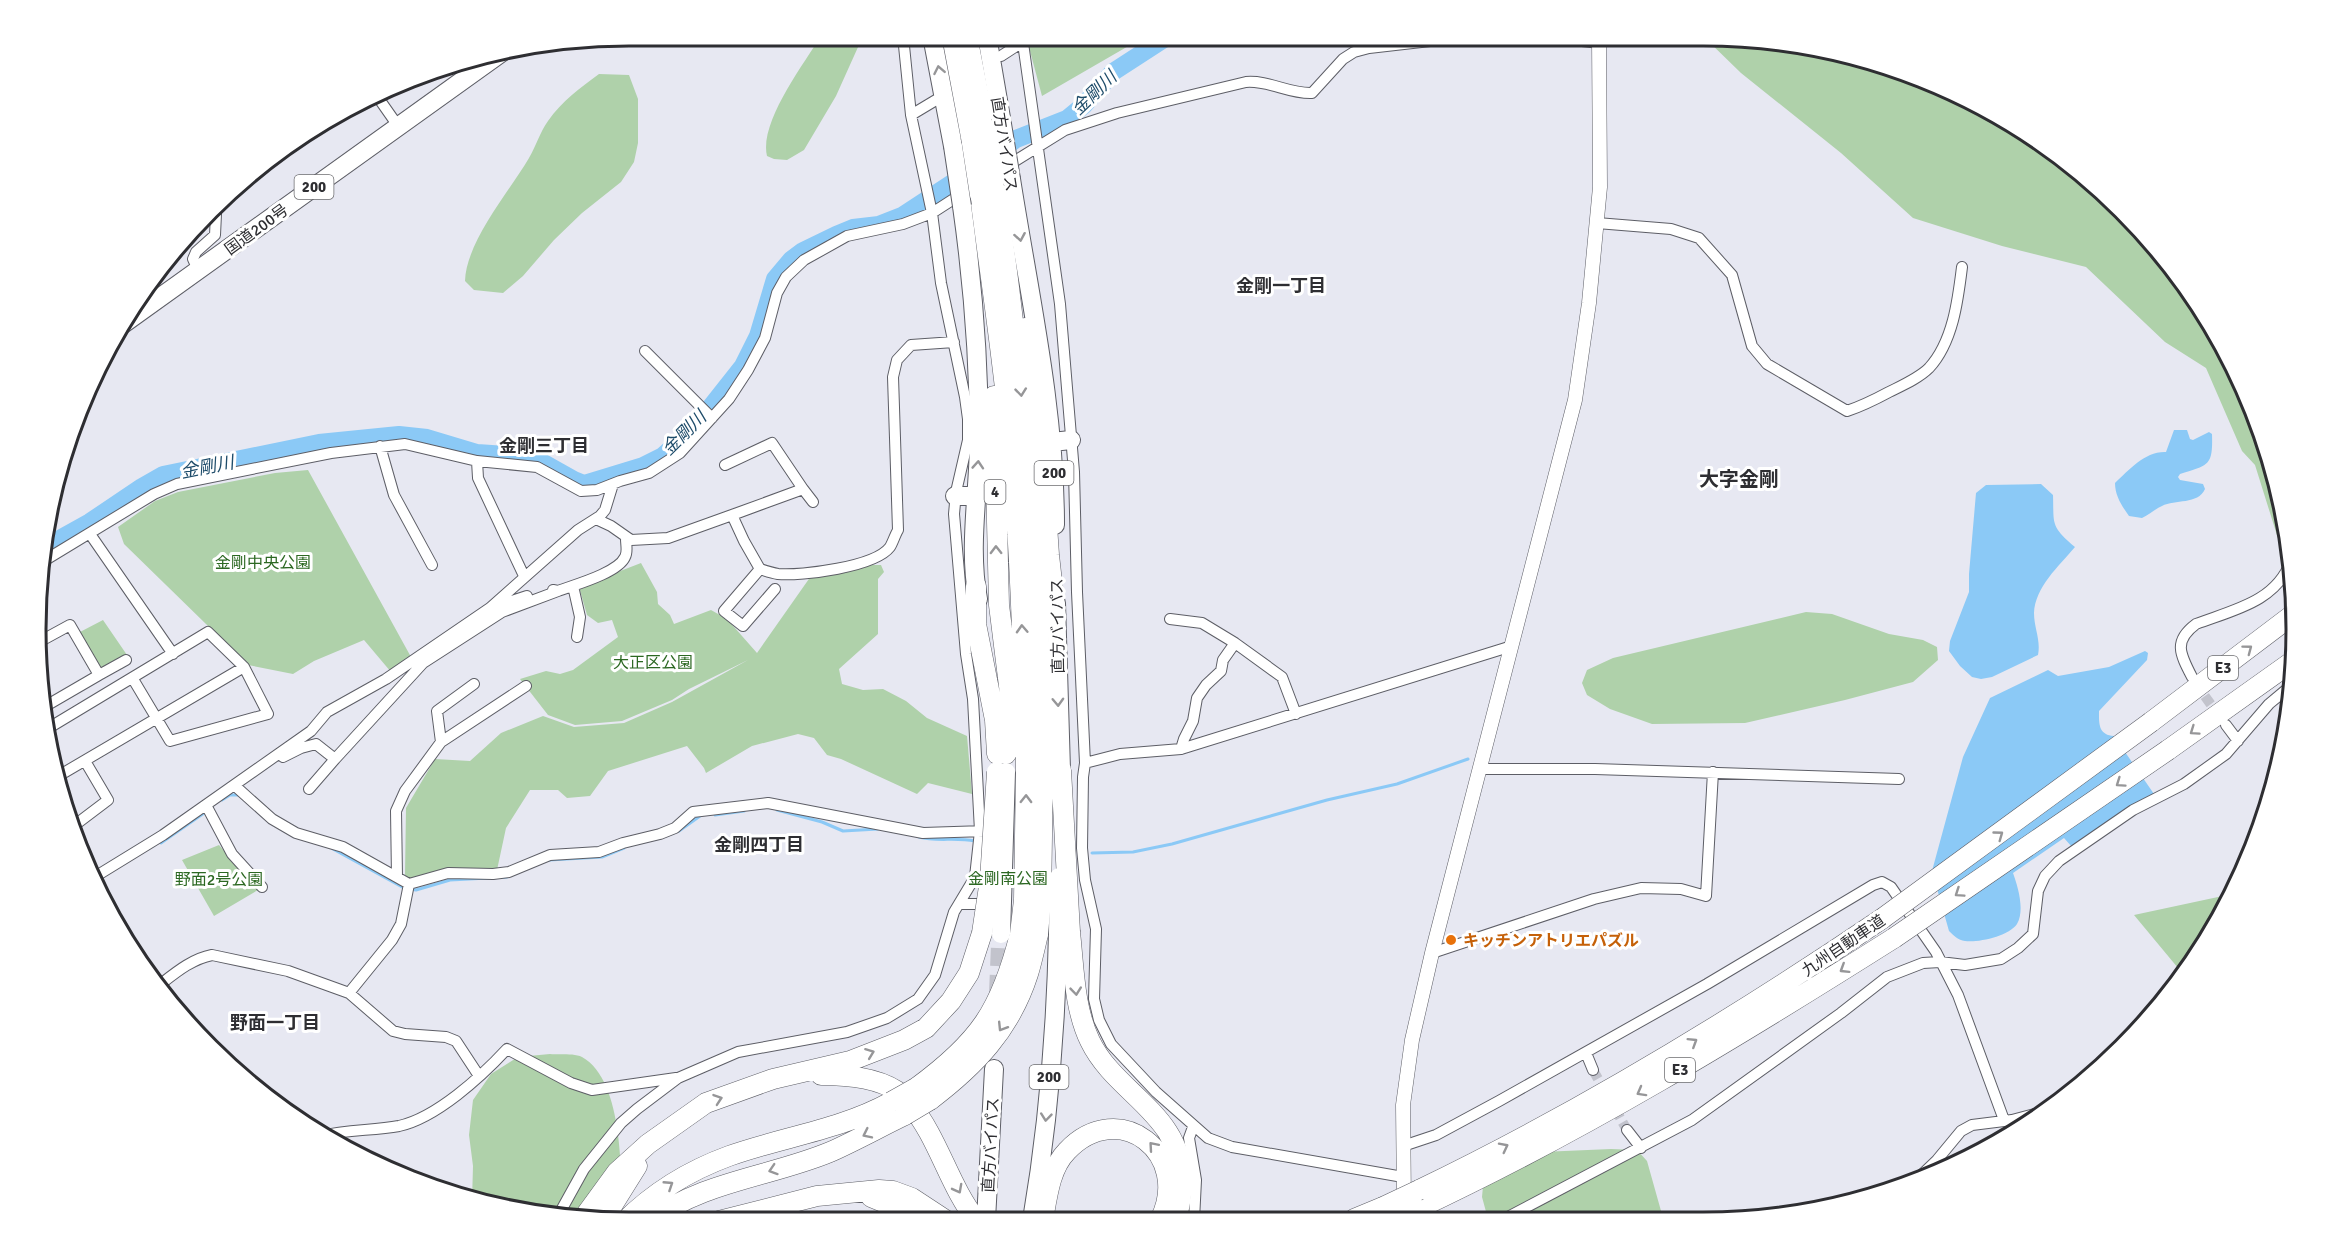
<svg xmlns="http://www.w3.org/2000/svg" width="2333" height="1259" font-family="Signika,'Noto Sans JP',sans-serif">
  <rect width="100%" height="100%" fill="#e7e8f2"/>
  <path fill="#afd1aa" d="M821 36H863L836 96 804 150 787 160 774 159 767 156C759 123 803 65 821 36Z
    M1026 36 1144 37 1042 96Z
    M1704 37H1742L1857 56 2000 115 2095 183 2174 268 2236 367 2277 476 2287 540 2281 548 2255 465 2242 451 2206 368 2165 342 2086 267 2002 246 1913 218 1841 153 1741 73Z
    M599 74 629 75 638 99V143L634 162 621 182 582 213 554 240 523 276 503 293 474 290 465 281C466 242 509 192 529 158 536 146 540 132 548 121 562 101 580 88 599 74Z
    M308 470 411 657 391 672 364 640 314 661 293 674 248 665 124 544 118 527 155 501 178 492 275 473Z
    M641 563 657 592 658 604 670 615 674 624 711 610 727 619 757 653 811 576 837 574 872 565H881L884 572 878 579V634L839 669 842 684 863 690 883 689 906 701 927 718 967 736 972 794 928 783 917 794 841 759 827 755 814 738 798 734 752 746 706 773 704 768 687 746 608 771 590 796 567 798 558 790H530L506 828 497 870 411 880 405 875 406 808 435 759 470 761 501 733 543 716 574 727 624 723 672 702 748 660 689 689 672 700 622 721 575 725 548 715 520 679 546 671 560 674 573 670 618 637 612 620 598 623 587 615 579 587Z
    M1806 612 1832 614 1889 634 1923 640 1937 647 1938 660 1913 682 1845 700 1745 723 1652 724 1610 709 1587 695 1582 683 1587 670 1613 658Z
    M103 620 127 655 101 669 80 632Z
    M219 845 258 890 214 916 182 860Z
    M2232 894 2218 926 2183 974 2134 915Z
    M550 1054C559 1055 574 1053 582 1057 625 1081 621 1179 622 1222H591L472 1201 473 1166 469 1135 473 1100 491 1074 518 1057Z
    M1611 1149 1637 1150 1647 1161 1663 1218 1488 1219 1482 1197 1485 1165 1518 1153Z"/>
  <path fill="#8bc9f6" d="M2174 430H2187L2190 439 2193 440 2209 432 2212 434C2213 466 2209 465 2180 474L2178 477 2180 480 2203 484 2205 489C2198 505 2175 499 2162 506 2155 509 2149 515 2142 518L2129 516C2122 506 2115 496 2115 483 2129 470 2145 451 2166 452Z
    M2041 484 2053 495C2054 524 2050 526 2075 547 2059 566 2035 587 2034 613 2034 628 2041 640 2038 655L1992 677 1981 679 1972 677 1960 666 1949 651 1950 641 1969 592V574L1976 493 1986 485Z
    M2145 651 2148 653 2147 660 2099 711C2099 723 2098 735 2114 736L2154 794 2072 847 2064 838 2013 873C2018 887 2025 910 2017 924 2009 936 1978 943 1965 941 1958 940 1954 936 1949 931L1932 871 1963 757 1990 698 2048 670 2058 676 2109 667Z"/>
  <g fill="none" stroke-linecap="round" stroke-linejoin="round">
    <path stroke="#8bc9f6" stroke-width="3" d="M222 800 230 795H238
      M777 810 822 822 843 831 878 829
      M715 815 744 811
      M679 831 700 816
      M919 837C936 842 955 837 975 841
      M161 843 207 811
      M333 849 404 888 416 890 450 880 507 877
      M1092 853 1133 852 1172 844 1327 800 1397 784 1468 759
      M549 860 602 857 624 848"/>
    <path stroke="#8bc9f6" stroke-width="18" d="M994 155 1016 139 1067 119 1084 105 1113 72 1167 37
      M45 547 90 522 142 487 163 475 319 443 399 435 427 438 477 453 533 457 574 480 584 484 643 466 663 456 694 428 743 366 758 336 775 279 791 260 803 251 836 235 853 228 879 225 902 216 969 172"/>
    <path stroke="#c2c3cc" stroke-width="10" stroke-dasharray="10 5" stroke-linecap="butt" d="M2196 684 2220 717
      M1593 1070 1627 1130"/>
    <path stroke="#c2c3cc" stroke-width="18" stroke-dasharray="18 9" stroke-linecap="butt" d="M998 993 1000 945"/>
    <g stroke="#5d5e66" stroke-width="12">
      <path id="minor" d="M1022 36 1060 304 1074 472 1077 592 1085 763 1083 777 1082 848 1085 880 1096 929 1094 999 1099 1020 1111 1044 1156 1092 1208 1138 1232 1147 1403 1177
        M1546 37 1600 43
        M1001 56 1024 41
        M377 96 398 126
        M911 115 936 100
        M1007 166 1065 130 1117 113 1246 82C1269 80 1289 94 1312 93L1343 59 1354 52 1369 48 1465 37
        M1597 223 1671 229 1699 238 1732 275 1752 346 1767 364 1847 411C1862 406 1876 399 1889 392 1903 385 1919 378 1929 368 1953 342 1958 300 1962 267
        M198 270 193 259 196 252 215 235 216 214 214 210
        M645 351 712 418
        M380 446 394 495 432 565
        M477 461 478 478 524 576
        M725 465 772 443 803 489 732 515
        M803 489 813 502
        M596 519 611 526 631 540 668 538 732 515 744 541 760 569C766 571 772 573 778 574 802 576 875 567 890 547 893 542 895 535 898 530L893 377 897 360 911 345 954 342
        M90 534 173 654
        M42 562 154 494 177 484 331 453 405 444 477 461 537 467 581 491 597 490 620 481 649 473 680 453 729 399 748 370 765 338 777 293 786 277 804 260 847 236 903 224 932 213 963 193
        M760 569 724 611 743 626 775 589
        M573 586 580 617 577 637
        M553 590 558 591C574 585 618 573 625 557 628 552 626 545 626 539
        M493 607 527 596
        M1170 619 1202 623 1235 643
        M37 643 70 625 99 675 44 707
        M99 675 126 660
        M2192 677C2180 654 2173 641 2196 624 2233 610 2276 602 2291 561
        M2226 725 2238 741
        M47 729 208 632 244 667 268 714 170 741 133 679
        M441 742 437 711 474 684
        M1181 749 1184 739 1193 721 1197 698 1206 685 1221 671 1223 660 1235 643 1282 677 1296 714
        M283 757 301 748 316 744 335 759 309 789
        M335 759 423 663 502 612 558 591
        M1085 763 1120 754 1181 749 1512 646
        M1480 769H1595L1899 779
        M55 778 244 667
        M234 785 272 819 296 833 343 847 409 884 448 873 493 874 509 872 550 855 599 852 623 843 660 834 675 828 693 812 768 803 923 833 985 831
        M206 805 232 854 262 887
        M71 828 108 800 85 761
        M397 877 396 811 405 791 441 742 526 686
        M93 878 163 835 311 731 327 712 386 679 490 608 578 530 600 516 605 510 613 484
        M960 904H989
        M1432 953 1594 899 1641 888 1681 889 1706 896 1713 772
        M157 987C174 974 191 959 212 955L288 971 349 993 392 940 401 924 409 884
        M349 993 393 1031 405 1034 446 1037 456 1041 479 1076
        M1586 1053 1593 1070
        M1193 1127 1189 1138 1196 1180 1194 1220
        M1627 1130 1641 1148
        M321 1136C347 1129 373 1131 399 1126 436 1118 481 1077 507 1049L571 1083 592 1090 676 1078
        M1403 1146 1436 1135 1499 1101 1707 984 1873 885 1882 882 1891 887 1936 952 1958 995 2004 1120
        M1915 1181 1937 1160 1961 1131 1972 1125 2012 1120 2046 1111
        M558 1216 584 1169 621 1123 637 1109 678 1078 738 1052 847 1032 887 1018 918 999 935 975 954 912 975 877 980 831 973 699 966 654 954 514 956 492 968 440V419L965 397 941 283 932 213 911 115 903 36
        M1504 1219 1692 1120 1841 1013 1887 977 1923 963 1940 962 1965 965 2001 959 2018 948 2033 934 2038 891 2045 876 2059 861 2133 810 2184 784 2226 754 2269 704 2293 684"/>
    </g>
    <g stroke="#5d5e66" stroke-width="15">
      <path id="tertiary" d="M1404 1203 1403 1105 1412 1040 1432 953 1575 400 1589 303 1600 187 1599 37"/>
    </g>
    <g stroke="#5d5e66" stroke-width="20">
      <path id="trunk" d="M932 36 953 146
        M987 36 1001 118
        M1011 179C1029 294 1055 407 1055 525
        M962 206C973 284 979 360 979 439 979 493 968 546 978 599
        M123 324 505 50
        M1052 442 1071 440
        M955 496H976
        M1056 603 1061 770
        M986 1220 994 1069
        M1032 1220C1048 1126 1056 1029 1058 933"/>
    </g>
    <g stroke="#5d5e66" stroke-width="21">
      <path id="motorway" d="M952 36 971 137
        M967 36 985 128
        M994 187C1006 253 1013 319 1020 386 1033 514 1041 642 1043 771
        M980 195C991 283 1005 370 1012 457 1021 562 1024 667 1026 771
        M1025 328 1038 394 1049 555 1056 618
        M994 396 999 605 1010 694 1011 719 1006 754
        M976 586V624L995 720 997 754
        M2151 722 2295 613
        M2168 750 2293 661
        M1070 932C1074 968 1074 1008 1090 1041 1116 1095 1184 1114 1182 1184 1181 1196 1180 1209 1175 1220
        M821 1075C846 1075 876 1077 897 1091 902 1094 906 1100 910 1104 939 1139 949 1186 977 1221
        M916 1088C979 1042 1001 1010 1020 934
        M930 1100C975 1066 1010 1030 1028 974 1032 961 1035 947 1038 934
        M1419 1190C1581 1112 1734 1019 1883 918
        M871 1197 893 1206 914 1221
        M1417 1209C1583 1131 1739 1036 1894 938
        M1354 1219 1383 1207
        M582 1220 617 1172 648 1144 706 1103 773 1079 850 1061 904 1040 926 1028 951 1001 969 973 982 933
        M1043 1220C1047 1197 1050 1168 1067 1151 1119 1096 1193 1154 1160 1220
        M719 1221 817 1196 879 1190 893 1191 912 1198 947 1221
        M602 1222 637 1166
        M624 1222C654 1192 688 1171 729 1156 782 1137 840 1130 891 1102
        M649 1222C702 1181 770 1177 830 1152 855 1141 880 1127 905 1115"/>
    </g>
    <use href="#minor" stroke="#fff" stroke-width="10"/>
    <use href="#tertiary" stroke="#fff" stroke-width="14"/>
    <use href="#trunk" stroke="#fff" stroke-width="18"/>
    <use href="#motorway" stroke="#fff" stroke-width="20"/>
    <g stroke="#5d5e66" stroke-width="20" stroke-linecap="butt">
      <path id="trunk-bridge" d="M1001 118 1011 179
        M953 146 962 206
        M1058 933 1059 877
        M1001 934 1006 772"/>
    </g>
    <g stroke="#5d5e66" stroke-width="21" stroke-linecap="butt">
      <path id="motorway-bridge" d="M985 128 994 187
        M971 137 980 195
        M1061 770 1070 932
        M1883 918 2151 722
        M982 933 990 880 997 772
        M1020 934 1024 900 1026 771
        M1038 934 1041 900 1043 771
        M1894 938 2168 750
        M891 1102 916 1088
        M905 1115 930 1100
        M1383 1207 1419 1190
        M1396 1219 1417 1209"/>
    </g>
    <use href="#trunk-bridge" stroke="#fff" stroke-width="18"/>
    <use href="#motorway-bridge" stroke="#fff" stroke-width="20"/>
  </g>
  <defs><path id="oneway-chevron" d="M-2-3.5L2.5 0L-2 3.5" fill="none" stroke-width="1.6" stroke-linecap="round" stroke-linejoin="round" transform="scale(1.5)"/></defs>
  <g stroke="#969698">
    <use href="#oneway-chevron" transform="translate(939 70) rotate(-101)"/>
    <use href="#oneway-chevron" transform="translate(1020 237) rotate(80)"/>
    <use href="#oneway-chevron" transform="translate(1021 392) rotate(84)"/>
    <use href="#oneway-chevron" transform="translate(978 465) rotate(-86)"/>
    <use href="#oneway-chevron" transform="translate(996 550) rotate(-91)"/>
    <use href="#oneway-chevron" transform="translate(1022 629) rotate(-93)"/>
    <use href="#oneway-chevron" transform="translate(2248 649) rotate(-37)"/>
    <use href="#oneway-chevron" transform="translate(1058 702) rotate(88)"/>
    <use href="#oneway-chevron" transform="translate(2194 731) rotate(145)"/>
    <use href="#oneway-chevron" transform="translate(2120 783) rotate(145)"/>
    <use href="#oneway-chevron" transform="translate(1026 799) rotate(-89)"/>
    <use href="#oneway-chevron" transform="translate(1999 835) rotate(-36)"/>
    <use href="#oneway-chevron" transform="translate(1959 893) rotate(146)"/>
    <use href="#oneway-chevron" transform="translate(1844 969) rotate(148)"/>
    <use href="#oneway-chevron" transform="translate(1076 991) rotate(84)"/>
    <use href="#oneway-chevron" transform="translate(1002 1027) rotate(122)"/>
    <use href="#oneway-chevron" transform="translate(1693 1042) rotate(-32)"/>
    <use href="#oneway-chevron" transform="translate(870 1053) rotate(-21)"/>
    <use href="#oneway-chevron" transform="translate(1641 1092) rotate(151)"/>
    <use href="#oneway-chevron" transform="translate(718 1099) rotate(-19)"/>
    <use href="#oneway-chevron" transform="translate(1046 1117) rotate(96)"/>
    <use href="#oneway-chevron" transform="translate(867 1134) rotate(154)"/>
    <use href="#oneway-chevron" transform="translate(1153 1146) rotate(-131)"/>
    <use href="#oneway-chevron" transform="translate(1504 1147) rotate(-27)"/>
    <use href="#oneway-chevron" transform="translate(773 1170) rotate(162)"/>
    <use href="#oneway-chevron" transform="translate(669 1185) rotate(-33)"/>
    <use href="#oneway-chevron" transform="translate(958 1189) rotate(62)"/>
  </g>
  <circle fill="#e8710a" stroke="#fff" stroke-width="2" cx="1451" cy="940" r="6"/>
  <g text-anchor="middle" stroke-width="6" stroke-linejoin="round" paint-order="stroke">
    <g fill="#fff" stroke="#6d6d70" stroke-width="1.5">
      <rect x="294.5" y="175" width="39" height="24" rx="4.5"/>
      <rect x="1034.5" y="461" width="39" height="24" rx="4.5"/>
      <rect x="984.5" y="480" width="21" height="24" rx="4.5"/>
      <rect x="2208" y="656" width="30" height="24" rx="4.5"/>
      <rect x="1665" y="1058" width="30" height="24" rx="4.5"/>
      <rect x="1029.5" y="1065" width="39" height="24" rx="4.5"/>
    </g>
    <g font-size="15" font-weight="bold" fill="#2e2e32">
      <text x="314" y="192">200</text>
      <text x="1054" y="478">200</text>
      <text x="995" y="497">4</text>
      <text x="2223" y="673">E3</text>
      <text x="1680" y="1075">E3</text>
      <text x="1049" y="1082">200</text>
    </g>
    <g font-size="16" fill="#2e2e32" stroke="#fff">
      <text transform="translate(1005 144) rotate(81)" y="6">直方バイパス</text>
      <text transform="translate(256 229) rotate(-36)" y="6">国道200号</text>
      <text transform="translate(1057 626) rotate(-91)" y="6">直方バイパス</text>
      <text transform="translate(1843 945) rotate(-34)" y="6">九州自動車道</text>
      <text transform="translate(990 1145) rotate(-87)" y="6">直方バイパス</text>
    </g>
    <g font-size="16" fill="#2c6822" stroke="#fff">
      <text x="263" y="568">金剛中央公園</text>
      <text x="653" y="668">大正区公園</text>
      <text x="1008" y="884">金剛南公園</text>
      <text x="219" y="885">野面2号公園</text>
    </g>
    <g font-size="16" font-weight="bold" fill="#c56008" stroke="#fff" text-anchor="start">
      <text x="1463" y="946">キッチンアトリエパズル</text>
    </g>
    <g font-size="18" font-style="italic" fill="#1e4c6a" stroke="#fff">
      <text transform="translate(1094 93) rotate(-44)" y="6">金剛川</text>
      <text transform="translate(684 433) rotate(-45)" y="6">金剛川</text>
      <text transform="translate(207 467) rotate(-11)" y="6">金剛川</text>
    </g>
    <g font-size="18" font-weight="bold" fill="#2e2e32" stroke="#fff">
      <text x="1281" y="292">金剛一丁目</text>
      <text x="544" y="452">金剛三丁目</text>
      <text x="759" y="851">金剛四丁目</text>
      <text x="275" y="1029">野面一丁目</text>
    </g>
    <g font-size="20" font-weight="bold" fill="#2e2e32" stroke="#fff">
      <text x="1739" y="486">大字金剛</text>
    </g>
  </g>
  <path d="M0 0H2333V1259H0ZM629 46H1703A583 583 0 0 1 2286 629V629A583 583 0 0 1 1703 1212H629A583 583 0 0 1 46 629V629A583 583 0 0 1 629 46Z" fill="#fff" fill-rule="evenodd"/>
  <path fill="none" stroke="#2e2e32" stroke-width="3" d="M629 46H1703A583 583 0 0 1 2286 629V629A583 583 0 0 1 1703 1212H629A583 583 0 0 1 46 629V629A583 583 0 0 1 629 46Z"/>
</svg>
